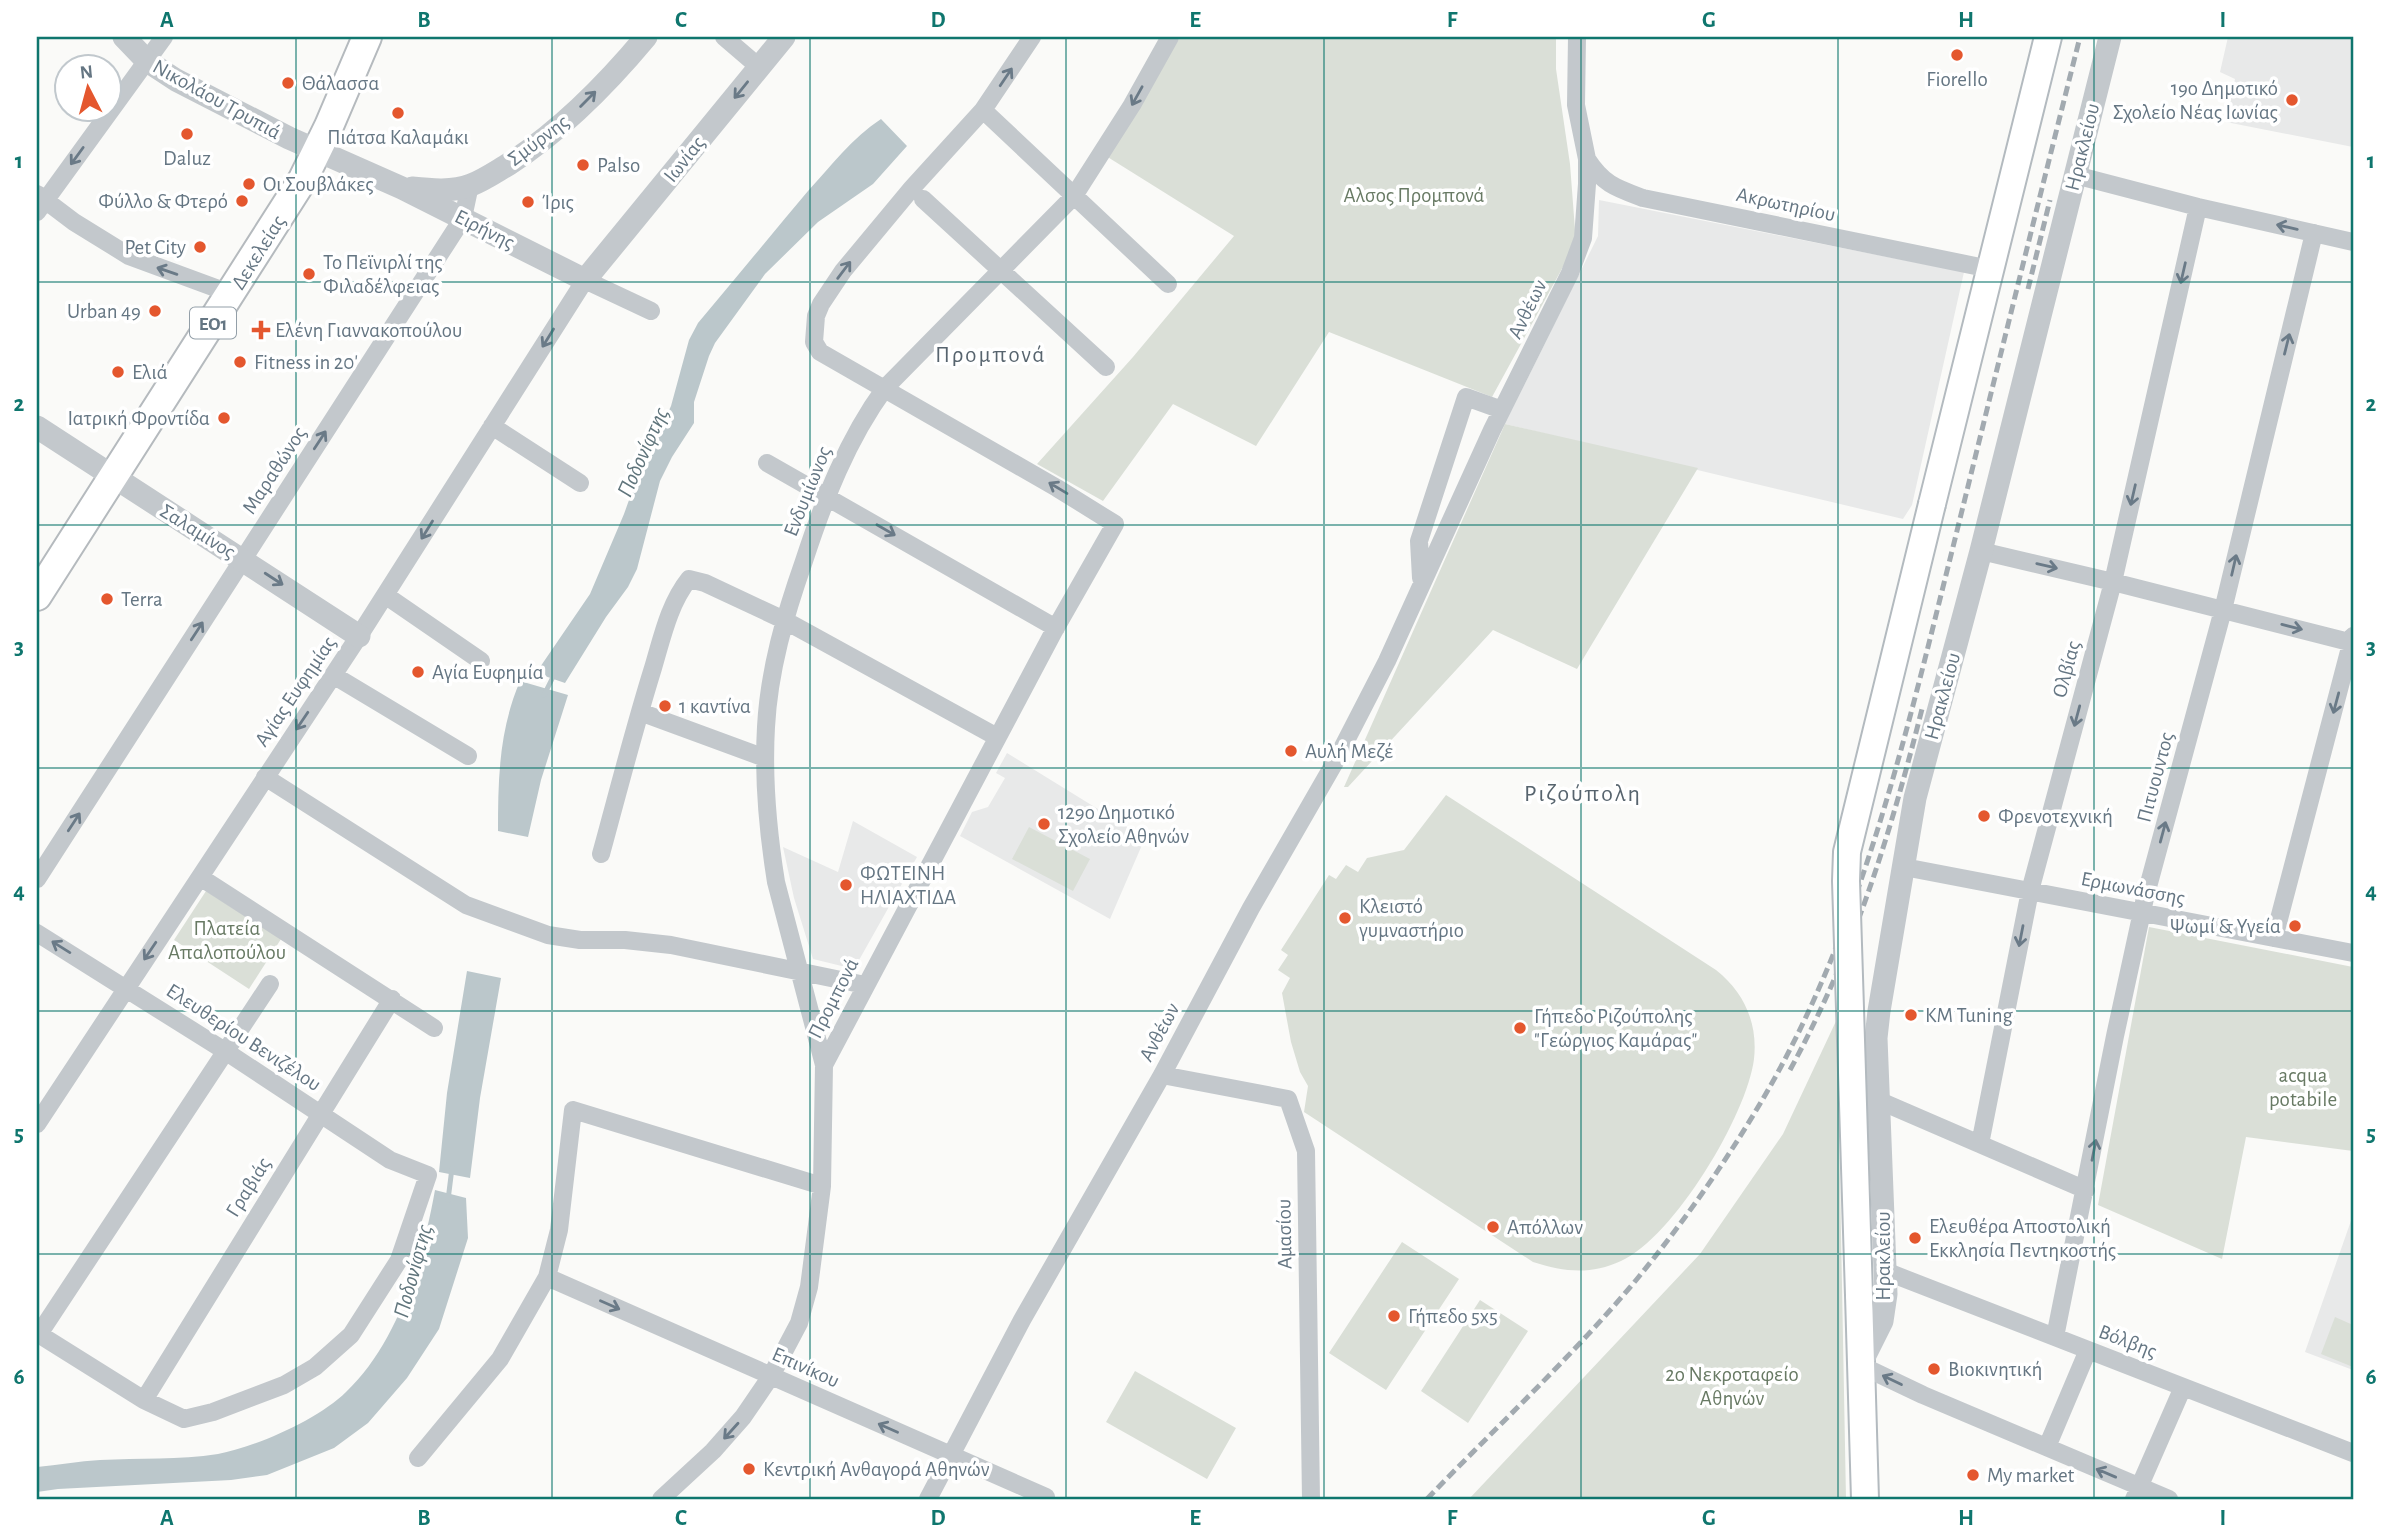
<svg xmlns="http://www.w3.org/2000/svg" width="2390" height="1536" font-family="'Alegreya Sans',sans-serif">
  <rect width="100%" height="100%" fill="#fafaf8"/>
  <path fill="#e8e9e9" d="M2228 37H2353V147L2226 122 2235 79 2220 72Z
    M1599 200 1964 272 1912 505 1903 519 1505 424 1598 236Z
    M1007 753 1145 838 1110 919 960 836 972 812 988 807 1005 778 996 773Z
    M853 821 917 857 854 969 813 959 794 898 783 847 838 872Z
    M2353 1215V1370L2305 1352Z"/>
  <path fill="#dadfd7" d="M1180 37H1556V69L1570 164 1576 243 1492 397 1329 332 1256 446 1173 404 1103 501 1037 464 1133 357 1234 236 1106 156Z
    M1505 424 1698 468 1577 669 1493 630 1348 787H1344Z
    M1446 795 1716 970C1744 992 1758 1023 1754 1059 1747 1115 1674 1237 1621 1261 1591 1275 1564 1272 1533 1262L1304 1112 1308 1086 1300 1072 1291 1042 1282 993 1290 978 1278 970 1288 955 1281 950 1329 875 1336 879 1346 865 1358 872 1367 858 1404 850Z
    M1029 827 1090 859 1073 891 1012 859Z
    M206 891 281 939 249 989 174 940Z
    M2149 927 2353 967V1151L2246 1137 2222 1259 2098 1205Z
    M1837 1019 1846 1499H1469L1700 1254 1783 1134Z
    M1402 1242 1459 1279 1386 1390 1329 1353Z
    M1480 1300 1528 1331 1468 1423 1421 1391Z
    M2335 1317 2353 1325V1367L2321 1354Z
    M1135 1371 1236 1428 1207 1479 1106 1422Z"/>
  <path fill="#bbc7cb" d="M881 119 907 146 873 184 818 222 765 274 715 343 709 356 694 402V423L672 457 660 481 637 569 628 587 606 617 565 683 536 673 590 594 624 514 652 436 663 423 671 406 689 340 698 323C735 279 771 235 808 191 831 166 852 138 881 119Z
    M520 681 568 695 541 780 528 837 498 831C498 779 499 730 520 681Z
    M467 971 501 978 480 1098 470 1178 439 1172 447 1093Z
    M435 1190 466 1198 468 1238 439 1329 407 1378 368 1423 334 1448 267 1475 231 1480 58 1489 37 1492V1467C58 1465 79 1461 100 1460 139 1458 179 1460 218 1454 256 1447 319 1419 346 1392 398 1343 423 1258 435 1190Z"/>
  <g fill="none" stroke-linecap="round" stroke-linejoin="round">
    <path stroke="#bbc7cb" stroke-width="5" d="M544 695 555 673
      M448 1200 452 1168"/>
    <g stroke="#b3babf" stroke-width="30">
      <path id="secondary" d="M1932 504 2048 37
        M1859 1295 1865 1499"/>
    </g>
    <g stroke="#b5babe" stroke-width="32">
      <path id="primary" d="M37 596 303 179 329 126 367 37"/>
    </g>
    <path stroke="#c3c8cc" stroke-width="18" d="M724 37 759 67
      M983 110 1168 284
      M1587 159C1603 184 1616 188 1643 198L1990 269
      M2075 175 2198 207 2353 242
      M37 194 74 222 129 256 232 294
      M923 199 1106 367
      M37 212 164 37
      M492 426 580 483
      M767 463 1056 628
      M1981 551 2113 582 2353 643
      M1421 578 1419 541 1466 397 1502 410
      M385 595 481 661
      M333 675 468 756
      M640 712 765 758
      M265 777 466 905 548 935 580 940H625L671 945 865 985
      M601 854C618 792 634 729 653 668 662 638 669 604 689 579L705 583 784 620 997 737
      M1904 867 2353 953
      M200 877 434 1028
      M37 879 463 218 470 185
      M37 933 225 1051 390 1160 428 1175 399 1260 351 1335 315 1367 284 1385 213 1412 184 1419 144 1400 37 1333
      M2274 938 2353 636
      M824 1065 776 882C768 832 763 778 766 727 769 670 785 615 804 561 824 500 847 440 885 388L1074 196 1132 105 1170 37
      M1162 1075 1288 1099 1306 1151 1311 1499
      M1880 1101 2086 1190
      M37 1124 359 636 585 280 651 311
      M1980 1144 2030 891 2113 582 2198 207
      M1885 1271 2353 1453
      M547 1277 1046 1497
      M39 1334 270 984
      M2055 1337 2115 1036 2145 898 2223 610 2314 233
      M1860 1365 1923 1395 2169 1499
      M144 1400 392 999
      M2047 1447 2088 1350
      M418 1458 500 1359 547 1277 559 1230 573 1110 822 1186
      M661 1499 713 1451 743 1417 771 1376 799 1323 809 1287 822 1186 824 1065 1054 631 1115 524 1057 488 820 352 814 342 816 316 821 304 843 271 912 188 983 110 1032 37
      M928 1499 1022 1320 1162 1075 1251 908 1335 762 1387 661 1492 430 1570 273 1583 238 1587 184V159L1576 105 1577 37
      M2134 1499 2183 1387"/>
    <path stroke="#c3c8cc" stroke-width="23" d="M124 37 147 61 176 80 289 138 402 188 585 280 784 37
      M412 188C431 190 453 192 471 185 484 180 497 171 509 164 562 130 606 85 646 37
      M37 427 359 636
      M1860 1365 1882 1321 1886 1294 1876 1038 1879 1011 1915 798 1981 551 2110 37"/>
    <use href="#secondary" stroke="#fff" stroke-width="26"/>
    <use href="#primary" stroke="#fff" stroke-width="28"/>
    <path stroke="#a2aab0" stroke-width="5" stroke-dasharray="10 5" stroke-linecap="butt" d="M2028 289 2050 200
      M1790 1070C1854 952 1889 839 1922 709
      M1427 1499C1497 1426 1572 1357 1637 1279 1687 1218 1733 1152 1772 1083 1865 917 1907 730 1953 547 1995 377 2037 207 2080 37"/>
    <g stroke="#b3babf" stroke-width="30" stroke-linecap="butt">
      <path id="secondary-bridge" d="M1859 1295 1846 881 1847 852 1932 504"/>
    </g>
    <use href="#secondary-bridge" stroke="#fff" stroke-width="26"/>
  </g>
  <defs><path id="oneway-shaft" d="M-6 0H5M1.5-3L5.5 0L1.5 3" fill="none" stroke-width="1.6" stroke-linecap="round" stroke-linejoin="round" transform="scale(1.75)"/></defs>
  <g stroke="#6a7a87">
    <use href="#oneway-shaft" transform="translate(1006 77) rotate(-56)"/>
    <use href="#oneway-shaft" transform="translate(741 90) rotate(129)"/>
    <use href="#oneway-shaft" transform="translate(1137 96) rotate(119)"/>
    <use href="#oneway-shaft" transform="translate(588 99) rotate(-45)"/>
    <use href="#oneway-shaft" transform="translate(77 156) rotate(126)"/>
    <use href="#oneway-shaft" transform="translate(2287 227) rotate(-167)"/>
    <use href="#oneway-shaft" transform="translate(844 270) rotate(-53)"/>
    <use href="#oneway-shaft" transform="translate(167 271) rotate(-161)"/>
    <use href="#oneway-shaft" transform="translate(2183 273) rotate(103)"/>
    <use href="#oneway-shaft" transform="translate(548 338) rotate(122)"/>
    <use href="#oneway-shaft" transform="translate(2287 344) rotate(-76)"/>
    <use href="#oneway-shaft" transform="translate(320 440) rotate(-57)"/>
    <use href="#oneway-shaft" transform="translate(1058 488) rotate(-149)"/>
    <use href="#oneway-shaft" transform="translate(2133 495) rotate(103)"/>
    <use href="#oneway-shaft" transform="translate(427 530) rotate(122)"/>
    <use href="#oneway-shaft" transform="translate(886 530) rotate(30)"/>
    <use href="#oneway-shaft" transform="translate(2234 565) rotate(-77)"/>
    <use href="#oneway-shaft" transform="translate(2047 566) rotate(13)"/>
    <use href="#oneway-shaft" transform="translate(274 579) rotate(33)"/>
    <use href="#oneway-shaft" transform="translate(2292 627) rotate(14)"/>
    <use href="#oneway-shaft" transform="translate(197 631) rotate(-57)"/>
    <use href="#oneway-shaft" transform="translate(2336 703) rotate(105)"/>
    <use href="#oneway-shaft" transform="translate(2077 716) rotate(105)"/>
    <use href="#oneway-shaft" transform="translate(302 721) rotate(124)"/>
    <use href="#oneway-shaft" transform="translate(74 822) rotate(-57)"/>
    <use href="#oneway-shaft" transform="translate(2163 832) rotate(-75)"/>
    <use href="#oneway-shaft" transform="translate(2021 936) rotate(101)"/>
    <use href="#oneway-shaft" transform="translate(61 947) rotate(-148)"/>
    <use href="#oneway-shaft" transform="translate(150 951) rotate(124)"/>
    <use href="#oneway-shaft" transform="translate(2094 1150) rotate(-79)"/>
    <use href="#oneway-shaft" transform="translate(610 1305) rotate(24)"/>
    <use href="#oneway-shaft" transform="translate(1892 1380) rotate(-154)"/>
    <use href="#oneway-shaft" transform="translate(888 1428) rotate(-156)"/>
    <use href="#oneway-shaft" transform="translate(731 1431) rotate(132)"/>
    <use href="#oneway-shaft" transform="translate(2106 1473) rotate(-157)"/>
  </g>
  <path fill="none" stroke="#0f766e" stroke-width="2" stroke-opacity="0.55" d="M296 37V1499M552 37V1499M810 37V1499M1066 37V1499M1324 37V1499M1581 37V1499M1838 37V1499M2094 37V1499M37 282H2353M37 525H2353M37 768H2353M37 1011H2353M37 1254H2353"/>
  <g fill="#e4572e" stroke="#fff" stroke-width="2.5">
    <circle cx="1957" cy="55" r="7"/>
    <circle cx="288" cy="83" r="7"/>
    <circle cx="2292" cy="100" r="7"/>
    <circle cx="398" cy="113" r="7"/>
    <circle cx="187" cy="134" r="7"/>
    <circle cx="583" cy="165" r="7"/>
    <circle cx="249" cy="184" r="7"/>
    <circle cx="242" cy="201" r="7"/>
    <circle cx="528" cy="202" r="7"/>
    <circle cx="200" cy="247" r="7"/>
    <circle cx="309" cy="274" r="7"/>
    <circle cx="155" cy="311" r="7"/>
    <path d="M257.5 319.5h7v7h7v7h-7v7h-7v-7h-7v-7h7z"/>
    <circle cx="240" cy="362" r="7"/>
    <circle cx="118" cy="372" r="7"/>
    <circle cx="224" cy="418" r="7"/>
    <circle cx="107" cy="599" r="7"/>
    <circle cx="418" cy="672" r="7"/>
    <circle cx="665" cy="706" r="7"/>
    <circle cx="1291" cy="751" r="7"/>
    <circle cx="1984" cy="816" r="7"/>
    <circle cx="1044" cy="824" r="7"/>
    <circle cx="846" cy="885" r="7"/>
    <circle cx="1345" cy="918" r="7"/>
    <circle cx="2295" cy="926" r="7"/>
    <circle cx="1911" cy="1015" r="7"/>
    <circle cx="1520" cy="1028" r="7"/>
    <circle cx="1493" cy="1227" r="7"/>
    <circle cx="1915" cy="1238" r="7"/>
    <circle cx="1394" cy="1316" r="7"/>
    <circle cx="1934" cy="1369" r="7"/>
    <circle cx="749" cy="1469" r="7"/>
    <circle cx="1973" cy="1475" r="7"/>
  </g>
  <g text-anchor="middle" stroke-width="7" stroke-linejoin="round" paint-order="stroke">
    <rect fill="#fff" stroke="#939fa8" stroke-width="2" x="190" y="307.5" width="46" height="31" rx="5"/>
    <g font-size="19" font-weight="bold" fill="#657683">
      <text x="213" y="330">ΕΟ1</text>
    </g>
    <g font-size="21" fill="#657683" stroke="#fff" text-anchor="start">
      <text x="1957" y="86" text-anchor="middle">Fiorello</text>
      <text x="302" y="90">Θάλασσα</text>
      <text x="2278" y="95" text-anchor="end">19ο Δημοτικό<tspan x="2278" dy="24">Σχολείο Νέας Ιωνίας</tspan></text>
      <text x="398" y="144" text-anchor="middle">Πιάτσα Καλαμάκι</text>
      <text x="187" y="165" text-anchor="middle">Daluz</text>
      <text x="597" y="172">Palso</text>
      <text x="263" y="191">Οι Σουβλάκες</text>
      <text x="228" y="208" text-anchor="end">Φύλλο &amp; Φτερό</text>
      <text x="542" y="209">Ίρις</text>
      <text x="186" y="254" text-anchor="end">Pet City</text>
      <text x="323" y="269">Το Πεϊνιρλί της<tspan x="323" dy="24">Φιλαδέλφειας</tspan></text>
      <text x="141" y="318" text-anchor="end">Urban 49</text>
      <text x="275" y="337">Ελένη Γιαννακοπούλου</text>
      <text x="254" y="369">Fitness in 20'</text>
      <text x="132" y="379">Ελιά</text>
      <text x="210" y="425" text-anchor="end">Ιατρική Φροντίδα</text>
      <text x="121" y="606">Terra</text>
      <text x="432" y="679">Αγία Ευφημία</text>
      <text x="679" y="713">1 καντίνα</text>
      <text x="1305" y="758">Αυλή Μεζέ</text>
      <text x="1058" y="819">129ο Δημοτικό<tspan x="1058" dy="24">Σχολείο Αθηνών</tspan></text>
      <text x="1998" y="823">Φρενοτεχνική</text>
      <text x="860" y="880">ΦΩΤΕΙΝΗ<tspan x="860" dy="24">ΗΛΙΑΧΤΙΔΑ</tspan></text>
      <text x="1359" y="913">Κλειστό<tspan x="1359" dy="24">γυμναστήριο</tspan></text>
      <text x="2281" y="933" text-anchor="end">Ψωμί &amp; Υγεία</text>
      <text x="1925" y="1022">KM Tuning</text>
      <text x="1534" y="1023">Γήπεδο Ριζούπολης<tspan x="1534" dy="24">"Γεώργιος Καμάρας"</tspan></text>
      <text x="1929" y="1233">Ελευθέρα Αποστολική<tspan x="1929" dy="24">Εκκλησία Πεντηκοστής</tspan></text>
      <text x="1507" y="1234">Απόλλων</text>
      <text x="1408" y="1323">Γήπεδο 5x5</text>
      <text x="1948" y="1376">Βιοκινητική</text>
      <text x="763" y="1476">Κεντρική Ανθαγορά Αθηνών</text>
      <text x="1987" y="1482">My market</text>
    </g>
    <g font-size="21" fill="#657683" stroke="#fff">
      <text transform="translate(217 99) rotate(29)" y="7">Νικολάου Τρυπιά</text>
      <text transform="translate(538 140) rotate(-37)" y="7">Σμύρνης</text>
      <text transform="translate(2082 147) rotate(-76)" y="7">Ηρακλείου</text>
      <text transform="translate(684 159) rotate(-51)" y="7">Ιωνίας</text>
      <text transform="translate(1786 204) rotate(12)" y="7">Ακρωτηρίου</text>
      <text transform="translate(485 229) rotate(27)" y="7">Ειρήνης</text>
      <text transform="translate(258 252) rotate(-58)" y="7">Δεκελείας</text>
      <text transform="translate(1527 309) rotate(-64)" y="7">Ανθέων</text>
      <text transform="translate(274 470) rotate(-57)" y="7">Μαραθώνος</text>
      <text transform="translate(807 491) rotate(-68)" y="7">Ενδυμίωνος</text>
      <text transform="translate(198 531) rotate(32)" y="7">Σαλαμίνος</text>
      <text transform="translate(2066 669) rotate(-75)" y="7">Ολβίας</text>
      <text transform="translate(295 691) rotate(-56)" y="7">Αγίας Ευφημίας</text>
      <text transform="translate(1942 696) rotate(-75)" y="7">Ηρακλείου</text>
      <text transform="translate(2155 777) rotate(-75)" y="7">Πιτυουντος</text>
      <text transform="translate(2133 888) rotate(11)" y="7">Ερμωνάσσης</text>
      <text transform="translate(833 998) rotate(-63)" y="7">Προμπονά</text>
      <text transform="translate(1159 1032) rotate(-62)" y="7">Ανθέων</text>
      <text transform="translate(244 1037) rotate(33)" y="7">Ελευθερίου Βενιζέλου</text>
      <text transform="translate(248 1187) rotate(-58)" y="7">Γραβιάς</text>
      <text transform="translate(1284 1234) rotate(-91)" y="7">Αμασίου</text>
      <text transform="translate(1883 1256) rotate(-90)" y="7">Ηρακλείου</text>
      <text transform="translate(2128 1341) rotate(21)" y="7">Βόλβης</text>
      <text transform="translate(806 1367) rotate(24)" y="7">Επινίκου</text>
    </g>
    <g font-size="21" fill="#687a64" stroke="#fff">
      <text x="1414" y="202">Αλσος Προμπονά</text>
      <text x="227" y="935">Πλατεία<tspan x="227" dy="24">Απαλοπούλου</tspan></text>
      <text x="2303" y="1082">acqua<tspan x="2303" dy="24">potabile</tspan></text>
      <text x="1732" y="1381">2ο Νεκροταφείο<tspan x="1732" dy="24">Αθηνών</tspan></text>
    </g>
    <g font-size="23" letter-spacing="2" fill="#57646e" stroke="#fff">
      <text x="991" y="362">Προμπονά</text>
    </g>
    <g font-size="23" font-style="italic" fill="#60757c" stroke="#fff">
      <text transform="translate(642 452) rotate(-66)" y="8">Ποδονίφτης</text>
      <text transform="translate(412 1271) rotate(-75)" y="8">Ποδονίφτης</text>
    </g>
    <g font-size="24" letter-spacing="2" fill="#57646e" stroke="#fff">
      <text x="1583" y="801">Ριζούπολη</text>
    </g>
  </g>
  <rect width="2390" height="1536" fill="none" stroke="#ffffff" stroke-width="77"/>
  <g transform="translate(88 88) rotate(354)"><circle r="33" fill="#ffffff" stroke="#c1c8cd" stroke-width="2"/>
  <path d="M0-5L12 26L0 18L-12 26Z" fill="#e4572e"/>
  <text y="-10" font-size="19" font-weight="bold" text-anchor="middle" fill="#657683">N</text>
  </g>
  <rect x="38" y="38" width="2314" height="1460" fill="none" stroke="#0f766e" stroke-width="2.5"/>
  <g font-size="23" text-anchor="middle" font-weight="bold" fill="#0f766e">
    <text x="167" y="27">A</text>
    <text x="424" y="27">B</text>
    <text x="681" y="27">C</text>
    <text x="938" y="27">D</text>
    <text x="1195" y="27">E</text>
    <text x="1452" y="27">F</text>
    <text x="1709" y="27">G</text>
    <text x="1966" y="27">H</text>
    <text x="2223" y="27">I</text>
    <text x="19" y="168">1</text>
    <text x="2371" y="168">1</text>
    <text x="19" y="411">2</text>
    <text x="2371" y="411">2</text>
    <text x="19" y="654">3</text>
    <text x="2371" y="654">3</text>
    <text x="19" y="898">4</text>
    <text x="2371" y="898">4</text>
    <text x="19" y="1141">5</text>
    <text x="2371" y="1141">5</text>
    <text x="19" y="1384">6</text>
    <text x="2371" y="1384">6</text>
    <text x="167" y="1525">A</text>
    <text x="424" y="1525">B</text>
    <text x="681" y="1525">C</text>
    <text x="938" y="1525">D</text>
    <text x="1195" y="1525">E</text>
    <text x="1452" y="1525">F</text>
    <text x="1709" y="1525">G</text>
    <text x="1966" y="1525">H</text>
    <text x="2223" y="1525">I</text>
  </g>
</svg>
